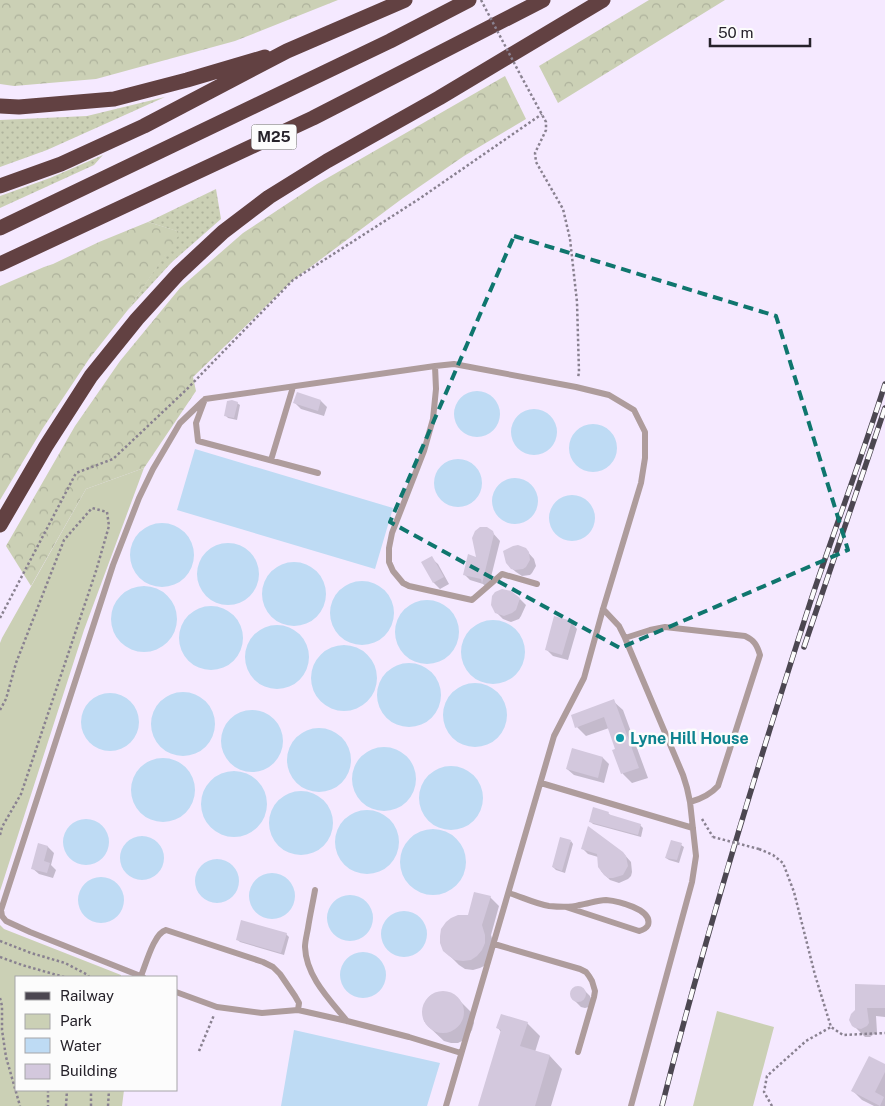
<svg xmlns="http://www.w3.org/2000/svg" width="885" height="1106" font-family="'Public Sans',sans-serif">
  <defs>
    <pattern id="grass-dots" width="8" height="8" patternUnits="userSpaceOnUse" patternTransform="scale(1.25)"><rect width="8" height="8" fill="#cbd0b5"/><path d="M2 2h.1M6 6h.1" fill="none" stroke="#aeb29c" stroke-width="1.8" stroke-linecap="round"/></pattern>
    <pattern id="forest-crowns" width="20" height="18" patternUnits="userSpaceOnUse" patternTransform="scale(1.25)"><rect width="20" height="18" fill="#cbd0b5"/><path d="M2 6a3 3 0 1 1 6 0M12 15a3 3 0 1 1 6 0" fill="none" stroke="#aeb29c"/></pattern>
  </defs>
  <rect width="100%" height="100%" fill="#f5e9ff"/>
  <path fill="url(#grass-dots)" d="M165 97 47 150 0 167V120L87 116Z
    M103 155 94 165 0 208V196L50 178Z
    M216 189 221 219 172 262 127 311 180 232 148 222Z"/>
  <path fill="url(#forest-crowns)" d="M0 0H338L235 41 96 79 14 86 0 84Z
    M649 0H725L558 103 539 66Z
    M505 76 526 119 464 156 403 198 293 280 193 377 196 391 144 468 86 489 31 586 6 546 75 426 120 361 180 288 243 233 317 184Z
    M148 222 181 232 127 311 89 359 43 428 0 500V286L44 267 53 264 99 242Z"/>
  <path fill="#cbd0b5" d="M144 468 84 630 0 891V643L2 638 86 489Z
    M0 925 4 929 121 975V977H16V1090H124L122 1106H0Z
    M717 1011 774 1027 753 1106H693Z"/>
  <path fill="#bedbf4" d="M454 414a23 23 0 1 1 46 0a23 23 0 1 1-46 0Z
    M511 432a23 23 0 1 1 46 0a23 23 0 1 1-46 0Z
    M569 448a24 24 0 1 1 48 0a24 24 0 1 1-48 0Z
    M195 449 393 508 375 569 177 510Z
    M434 483a24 24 0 1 1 48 0a24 24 0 1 1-48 0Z
    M492 501a23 23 0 1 1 46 0a23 23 0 1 1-46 0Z
    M549 518a23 23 0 1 1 46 0a23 23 0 1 1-46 0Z
    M130 555a32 32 0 1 1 64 0a32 32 0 1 1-64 0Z
    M197 574a31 31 0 1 1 62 0a31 31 0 1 1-62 0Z
    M262 594a32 32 0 1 1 64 0a32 32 0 1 1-64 0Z
    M330 613a32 32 0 1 1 64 0a32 32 0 1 1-64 0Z
    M111 619a33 33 0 1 1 66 0a33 33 0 1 1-66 0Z
    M395 632a32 32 0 1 1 64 0a32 32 0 1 1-64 0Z
    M179 638a32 32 0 1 1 64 0a32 32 0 1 1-64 0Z
    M461 652a32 32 0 1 1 64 0a32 32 0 1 1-64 0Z
    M245 657a32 32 0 1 1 64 0a32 32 0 1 1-64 0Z
    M311 678a33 33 0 1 1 66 0a33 33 0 1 1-66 0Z
    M377 695a32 32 0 1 1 64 0a32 32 0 1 1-64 0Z
    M443 715a32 32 0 1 1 64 0a32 32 0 1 1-64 0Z
    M151 724a32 32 0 1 1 64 0a32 32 0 1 1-64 0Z
    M81 722a29 29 0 1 1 58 0a29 29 0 1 1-58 0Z
    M221 741a31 31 0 1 1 62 0a31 31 0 1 1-62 0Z
    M287 760a32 32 0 1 1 64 0a32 32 0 1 1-64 0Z
    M352 779a32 32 0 1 1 64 0a32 32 0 1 1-64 0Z
    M131 790a32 32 0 1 1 64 0a32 32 0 1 1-64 0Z
    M419 798a32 32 0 1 1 64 0a32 32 0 1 1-64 0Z
    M201 804a33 33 0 1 1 66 0a33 33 0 1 1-66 0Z
    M269 823a32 32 0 1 1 64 0a32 32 0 1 1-64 0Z
    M335 842a32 32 0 1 1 64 0a32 32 0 1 1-64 0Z
    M63 842a23 23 0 1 1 46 0a23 23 0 1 1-46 0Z
    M400 862a33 33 0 1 1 66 0a33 33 0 1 1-66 0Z
    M120 858a22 22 0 1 1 44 0a22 22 0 1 1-44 0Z
    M195 881a22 22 0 1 1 44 0a22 22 0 1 1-44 0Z
    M249 896a23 23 0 1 1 46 0a23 23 0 1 1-46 0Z
    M78 900a23 23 0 1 1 46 0a23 23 0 1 1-46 0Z
    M327 918a23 23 0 1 1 46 0a23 23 0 1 1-46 0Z
    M381 934a23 23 0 1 1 46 0a23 23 0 1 1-46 0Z
    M340 975a23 23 0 1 1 46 0a23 23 0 1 1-46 0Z
    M294 1030 440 1063 427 1106H281Z"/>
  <path fill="#0003" d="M321 401 327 407 324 416 301 409 295 403Z
    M237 403 240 405 237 420 228 418 226 416Z
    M492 532 500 541 488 589 483 584 470 580 464 574 478 558Z
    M525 549 534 559 536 566 532 573 530 575 522 576 516 572 509 566Z
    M431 558 438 564 449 584 440 589 434 583 423 563Z
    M520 599 526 605 521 616 519 619 511 622 503 619 496 612Z
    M571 622 577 629 568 660 553 656 547 650Z
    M613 701 623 710 648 778 632 783 623 774 614 750 617 749 609 728 586 736 577 727Z
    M573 749 603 758 609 764 604 783 574 775 567 769Z
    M608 813 611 816 640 825 643 828 641 837 593 824 590 821Z
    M571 841 573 844 565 873 556 870 553 867Z
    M39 844 48 847 54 853 51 865 56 870 53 878 39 874 32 868Z
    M681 845 684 847 679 863 669 860 666 858Z
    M583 849 623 853 631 862 632 872 631 876 628 879 619 883 610 880 601 871 598 857 588 854Z
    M490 897 499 906 491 935 494 945 486 965 480 968 473 970 465 969 459 965 444 950 469 916Z
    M286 934 289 937 284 955 240 942 237 939Z
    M885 986V1017L876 1016 877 1032 870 1037H865L853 1025Z
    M576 987 583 989 590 996 592 1003 589 1007 585 1008 581 1007 574 1000 571 996V992Z
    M443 992 449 993 455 996 470 1011 473 1017 474 1023 472 1030 469 1035 464 1040 458 1043H451L444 1041 429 1027 424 1021 423 1014V1007L426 1001 430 996 436 993Z
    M527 1023 540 1036 535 1052 550 1056 562 1069 551 1106H480L501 1032 498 1028Z
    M885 1065V1106H874L862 1100 853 1091Z"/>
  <path fill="#d3c8dd" d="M297 392 321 400 318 411 293 403Z
    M232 400 238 402 234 418 224 416 227 401Z
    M480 527H487L493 531 494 534 482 584 481 579 463 575 468 554 476 557 472 538 475 531Z
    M518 545 526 548 529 552 530 560 526 567 523 569 515 570 511 569 506 563 503 551 513 546Z
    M432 556 444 577 433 583 421 562Z
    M502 589 511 591 520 598 516 610 512 613 504 616 495 613 491 605 492 596 495 592Z
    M554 616 572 621 562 655 545 650Z
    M614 699 639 768 621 774 612 750 615 749 604 717 575 728 571 715Z
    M572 748 603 757 598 778 566 769Z
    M593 807 609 812 608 814 641 824 638 835 589 822Z
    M588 826 623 852 626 856 628 866 623 875 613 878H608L604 875 598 867 597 854 581 849Z
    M560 837 571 840 562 871 552 867Z
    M671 840 682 843 677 860 665 858Z
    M38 843 48 846 44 861 50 863 47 873 31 869Z
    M474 892 491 896 482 925 485 935V943L482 950 477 956 471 960 463 961 455 960 449 956 443 951 440 943V936L441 929 446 922 451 918 458 915H468Z
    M241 920 287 933 281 953 236 940Z
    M855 984 885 985V1008H867L869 1023 867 1026 861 1029 855 1028 852 1026 849 1020 851 1014 855 1010Z
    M570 994a8 8 0 1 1 16 0a8 8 0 1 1-16 0Z
    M422 1012a21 21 0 1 1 42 0a21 21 0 1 1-42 0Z
    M501 1014 528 1022 520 1046 550 1055 535 1106H478L501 1030 496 1028Z
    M869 1056 885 1064V1072L875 1092 884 1097 880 1106 851 1091Z"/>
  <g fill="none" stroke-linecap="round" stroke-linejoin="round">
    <path stroke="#898190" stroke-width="2.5" stroke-dasharray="2.5 2.5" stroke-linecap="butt" d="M521 76 546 122V130L535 153 536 162 563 209 570 239 577 302 579 372 578 378
      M0 618 76 473 113 459 186 390 293 280 419 199 542 114
      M0 710 6 699 16 663 64 540 92 508 107 512 109 526 96 571 21 794 2 827 0 835
      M702 819 713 837
      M759 849 773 855 783 863 794 892 815 975 831 1027 843 1035 885 1033
      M0 941 31 953 65 963 88 975 89 977
      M0 957 22 965 64 977
      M0 998 2 1006V1030L6 1057 20 1106
      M199 1051 214 1015
      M48 1090V1106
      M66 1106 67 1090
      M91 1106V1090
      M108 1106 109 1090
      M772 1106 764 1092 767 1076 806 1041 831 1027"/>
    <path stroke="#ae9c9c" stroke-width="6" d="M435 366 436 389 433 419 424 451 392 533 389 548V562L393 571 403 583 409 586 472 600 502 574 537 584
      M271 460 293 387
      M318 473 198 441 196 423 205 399 435 366 454 364 576 387 609 395 634 410 645 432V458L641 483 603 609 584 678 554 736 446 1106
      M603 609 619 626 625 638 683 775 687 788 690 802 696 856 692 882 631 1106
      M625 638 650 630 665 627 745 636C754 640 757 645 760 655L718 786C710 795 701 799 690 802
      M541 783 693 828
      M315 890C313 902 310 915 308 928 307 934 305 941 305 947 306 976 329 999 347 1021
      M509 893C522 897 536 904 549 906 559 907 570 908 579 905 588 904 597 900 606 900 617 901 653 909 648 925 646 929 643 930 639 931L566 907
      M494 944 580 969 586 972 589 976 592 981 595 991 594 997 578 1052
      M141 976C146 964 154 933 166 930L263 962 273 967 280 974 295 996 299 1003 298 1010
      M143 977 30 932 6 921 2 916 1 910 113 565 139 498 153 469 180 423 203 401
      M176 992 217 1007 262 1013 298 1010 347 1021 409 1037 461 1053"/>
    <path stroke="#624142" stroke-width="15" d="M0 106 19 107 114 99 187 80 265 57
      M0 186 61 164 144 126 287 51 405 0
      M0 228 390 41 469 0
      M0 264 313 118 543 0
      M0 525 46 446 91 376 137 319 178 274 223 232 269 197 327 161 439 98 603 0"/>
    <g stroke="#4c4751" stroke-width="5.5">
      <path id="rail" d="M804 647 885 408
        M662 1106C705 936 757 767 811 600 835 528 862 457 885 384"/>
    </g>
    <use href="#rail" stroke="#fcfcfc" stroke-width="4" stroke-dasharray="11" stroke-linecap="butt"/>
    <path stroke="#898190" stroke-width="2.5" stroke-dasharray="2.5 2.5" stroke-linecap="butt" d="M481 0 521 76
      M713 837 759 849"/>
  </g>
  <path fill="none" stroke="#0f766e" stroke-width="4" stroke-dasharray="10 6" stroke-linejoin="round" d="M514 236 776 316 848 550 620 648 390 522Z"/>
  <circle fill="#0f9aa8" stroke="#fcfcfc" stroke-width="2" cx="620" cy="738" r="5"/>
  <g text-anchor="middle" stroke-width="5" stroke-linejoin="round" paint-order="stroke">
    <rect fill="#fcfcfc" stroke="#666369" stroke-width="1" x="251.5" y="124.5" width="45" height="25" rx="4"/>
    <g font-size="15" font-weight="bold" fill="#26222a">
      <text x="274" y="142">M25</text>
    </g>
    <g font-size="16" font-weight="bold" fill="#0d838f" stroke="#fcfcfc" text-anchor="start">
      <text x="630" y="744">Lyne Hill House</text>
    </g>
  </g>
  <rect x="15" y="976" width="162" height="115" fill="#fcfcfc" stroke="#a6a5a8"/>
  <rect x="25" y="992" width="25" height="8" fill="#4c4751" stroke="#a6a5a8"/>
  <text x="60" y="1001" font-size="15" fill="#26222a">Railway</text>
  <rect x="25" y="1014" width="25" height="15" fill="#cbd0b5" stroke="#a6a5a8"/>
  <text x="60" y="1026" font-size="15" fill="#26222a">Park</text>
  <rect x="25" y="1038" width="25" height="15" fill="#bedbf4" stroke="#a6a5a8"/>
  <text x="60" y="1051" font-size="15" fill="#26222a">Water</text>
  <rect x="25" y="1064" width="25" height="15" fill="#d3c8dd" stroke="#a6a5a8"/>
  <text x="60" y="1076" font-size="15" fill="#26222a">Building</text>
  <path d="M710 38v8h100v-8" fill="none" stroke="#26222a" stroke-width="2.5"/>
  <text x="718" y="38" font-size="15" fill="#26222a" stroke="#fcfcfc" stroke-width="4" paint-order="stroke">50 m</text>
</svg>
